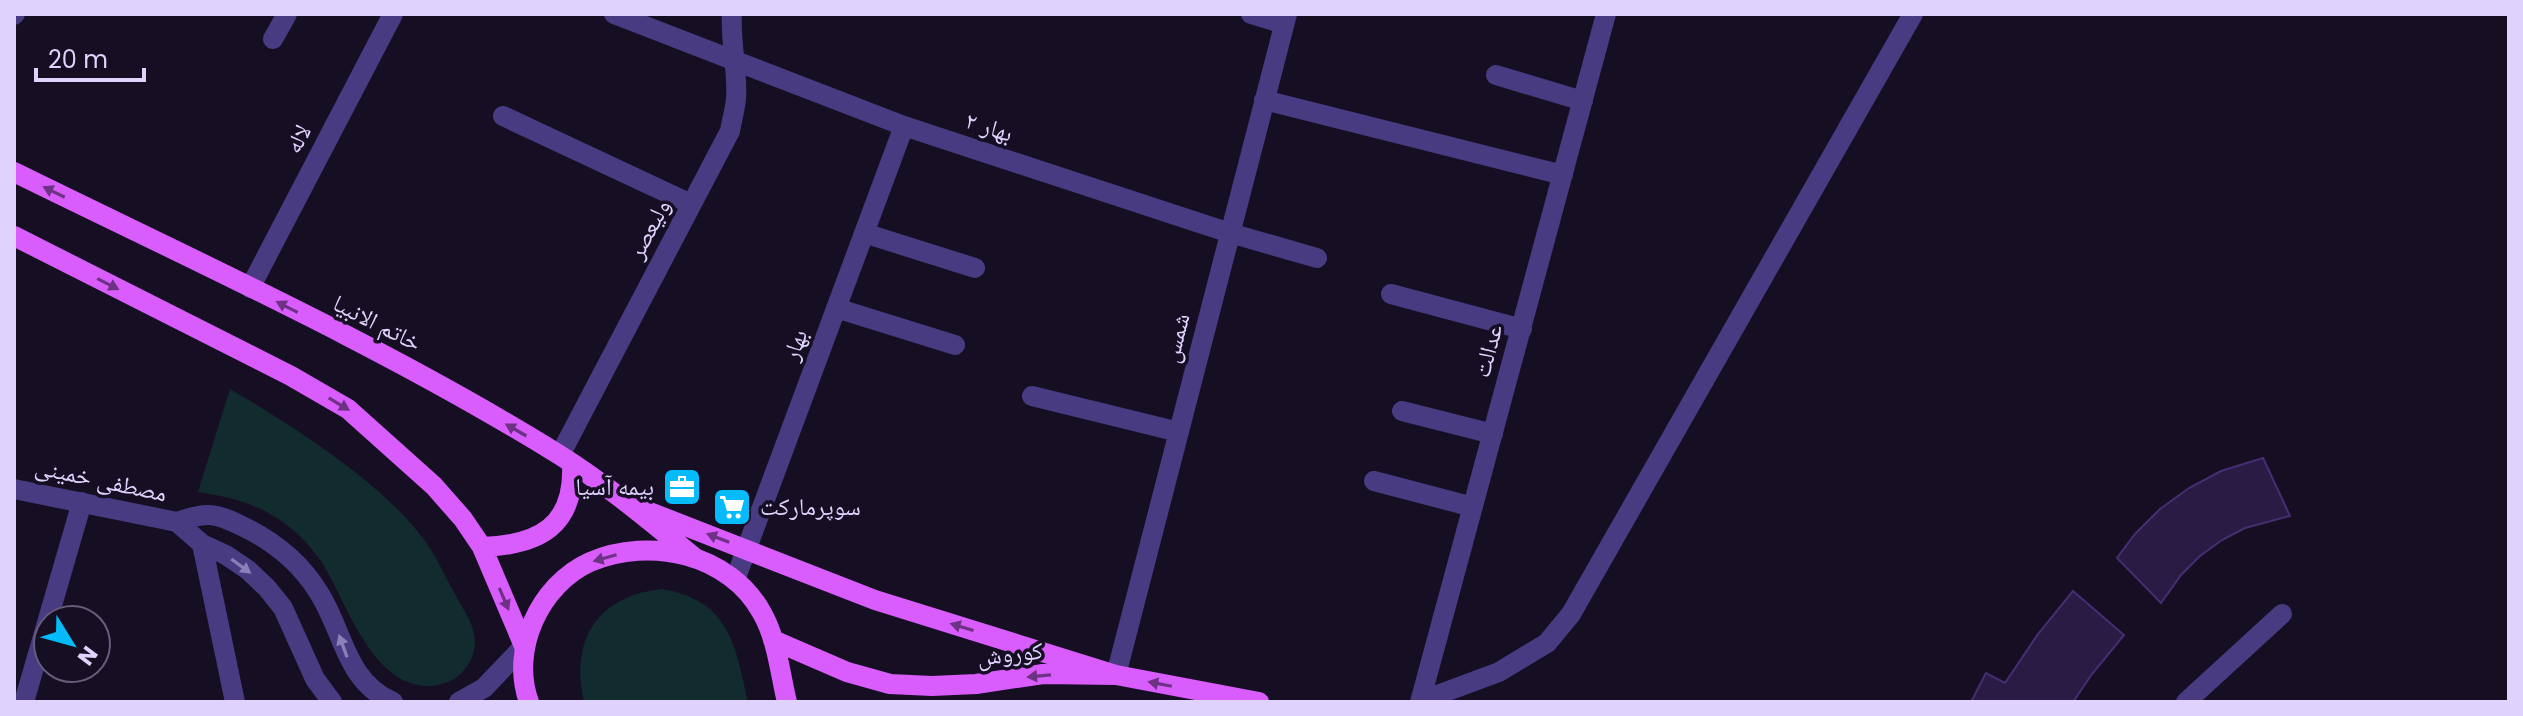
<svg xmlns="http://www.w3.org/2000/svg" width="2523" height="716" font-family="Poppins,'Noto Naskh Arabic',sans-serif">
  <rect width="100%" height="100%" fill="#160f24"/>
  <path fill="#122b2e" d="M230 389C294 427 381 481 425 541 437 557 445 577 455 594 464 612 479 629 474 650 470 668 456 682 438 685 376 696 348 606 324 566 316 553 304 539 292 529 265 506 233 497 198 492Z
    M662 589C730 601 735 644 748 702H584C570 640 597 596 662 589Z"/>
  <path fill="#2a1b45" stroke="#452e71" stroke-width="2" d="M2263 458 2290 516 2245 528 2222 540 2200 556 2181 575 2161 603 2117 558 2135 534 2160 509 2189 488 2221 471Z
    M2073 591 2124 635 2092 674 2073 702H1971L1986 673 2005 683 2038 634Z"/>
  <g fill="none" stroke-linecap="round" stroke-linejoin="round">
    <path stroke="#483b82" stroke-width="20" d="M614 14 904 126 1230 233 1317 258
      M1251 14 1284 24
      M14 15 15 14
      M273 39 287 14
      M1496 75 1583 101
      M1264 100 1563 175
      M503 116 691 204
      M864 233 975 268
      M250 288 393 14
      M1391 294 1522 329
      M836 308 955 345
      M1032 396 1179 432
      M1402 411 1493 434
      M560 455 730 131C732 120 735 109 736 99 738 70 730 42 732 14
      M1374 481 1473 507
      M14 489 177 522 202 544 226 555 248 570 267 588 283 608 315 679 332 702
      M177 522C208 511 216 513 246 528 276 543 302 565 319 593 344 632 345 681 393 702
      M202 544 235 702
      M735 580 904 126
      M1116 675 1287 14
      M1421 701 1499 672 1547 643 1571 614 1913 14
      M24 702 82 502
      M459 702 484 688 524 646
      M1420 702 1606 14
      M2186 702 2282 614"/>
    <path stroke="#d95cfc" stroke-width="20" d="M14 172C197 262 385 347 558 454 606 484 650 521 694 557
      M14 236 291 376 348 409 434 486 463 519 482 547 524 646
      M647 511 875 600 1116 675
      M482 547C539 545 575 526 572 464
      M773 640 847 672 890 684 932 686 976 684 1043 674 1116 675 1259 702
      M529 702C510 651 539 585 590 562 650 536 730 554 762 613 777 639 780 673 787 702"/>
  </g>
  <defs><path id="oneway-solid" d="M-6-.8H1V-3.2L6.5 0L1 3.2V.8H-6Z" transform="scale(2)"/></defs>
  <g fill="#6e3285">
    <use href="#oneway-solid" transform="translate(54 192) rotate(-154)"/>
    <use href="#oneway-solid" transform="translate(108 284) rotate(27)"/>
    <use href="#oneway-solid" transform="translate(287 307) rotate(-153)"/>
    <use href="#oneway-solid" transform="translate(339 404) rotate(31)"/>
    <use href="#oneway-solid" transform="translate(516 430) rotate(-150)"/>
    <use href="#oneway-solid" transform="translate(718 538) rotate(-159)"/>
    <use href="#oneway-solid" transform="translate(605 558) rotate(164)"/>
    <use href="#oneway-solid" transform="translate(504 599) rotate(67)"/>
    <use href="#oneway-solid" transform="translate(962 627) rotate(-163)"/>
    <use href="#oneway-solid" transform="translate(1039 676) rotate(175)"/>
    <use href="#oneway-solid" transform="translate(1160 684) rotate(-169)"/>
  </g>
  <g fill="#8c7fba">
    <use href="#oneway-solid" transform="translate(241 566) rotate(36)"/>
    <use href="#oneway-solid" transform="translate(343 646) rotate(-110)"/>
  </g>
  <defs>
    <g id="office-square" transform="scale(2)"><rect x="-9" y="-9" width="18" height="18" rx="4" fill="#05bbf9" stroke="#160f24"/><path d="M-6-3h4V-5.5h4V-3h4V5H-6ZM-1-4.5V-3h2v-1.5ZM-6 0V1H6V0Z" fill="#fff"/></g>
    <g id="supermarket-square" transform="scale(2)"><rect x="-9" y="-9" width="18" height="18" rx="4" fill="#05bbf9" stroke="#160f24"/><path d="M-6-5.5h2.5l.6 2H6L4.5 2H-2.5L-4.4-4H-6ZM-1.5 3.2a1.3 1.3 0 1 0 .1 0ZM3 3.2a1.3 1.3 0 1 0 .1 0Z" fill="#fff"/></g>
  </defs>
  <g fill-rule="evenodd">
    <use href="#office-square" x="682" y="487"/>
    <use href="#supermarket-square" x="732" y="507"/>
  </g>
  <g text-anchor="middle" stroke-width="7" stroke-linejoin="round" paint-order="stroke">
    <g font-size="24" fill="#dfd3fe" stroke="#160f24">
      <text transform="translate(989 127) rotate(18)" y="8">بهار ۲</text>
      <text transform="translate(298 139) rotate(-62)" y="8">لاله</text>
      <text transform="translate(649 229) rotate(-62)" y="8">ولیعصر</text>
      <text transform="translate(377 323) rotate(27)" y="8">خاتم الانبیا</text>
      <text transform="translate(1176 338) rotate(-76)" y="8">شمس</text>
      <text transform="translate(795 345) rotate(-70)" y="8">بهار</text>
      <text transform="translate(1488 351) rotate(-75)" y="8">عدالت</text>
      <text transform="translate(101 480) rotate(12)" y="8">مصطفی خمینی</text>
      <text transform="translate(1010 654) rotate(-6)" y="8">کوروش</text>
    </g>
    <g font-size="24" fill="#dfd3fe" stroke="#160f24" text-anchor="end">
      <text x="654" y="495">بیمه آسیا</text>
      <text x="760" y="515" text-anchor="start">سوپرمارکت</text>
    </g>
  </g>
  <rect width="2523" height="716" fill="none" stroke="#dfd3fe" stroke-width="32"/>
  <g transform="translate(72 644) rotate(127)"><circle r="38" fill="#160f24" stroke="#665d7b" stroke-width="2"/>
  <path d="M0-6L14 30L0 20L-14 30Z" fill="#05bbf9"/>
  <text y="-12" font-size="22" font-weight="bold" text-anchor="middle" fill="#dfd3fe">N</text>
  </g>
  <path d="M36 68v12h108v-12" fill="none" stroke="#dfd3fe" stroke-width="4"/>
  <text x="48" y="68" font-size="24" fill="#dfd3fe" stroke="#160f24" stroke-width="6" paint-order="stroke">20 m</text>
</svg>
